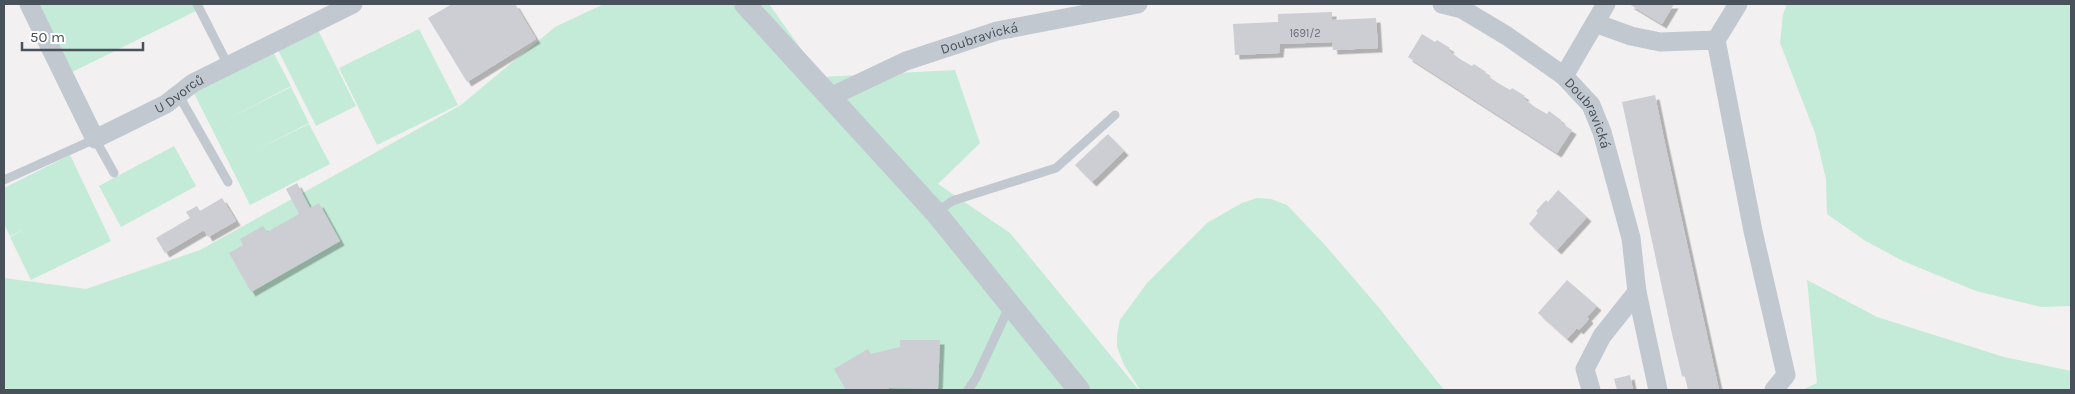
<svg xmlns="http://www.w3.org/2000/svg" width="2075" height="394" font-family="Karla,sans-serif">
  <defs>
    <filter id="shadow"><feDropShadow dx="4.5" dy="4.5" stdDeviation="0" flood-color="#0004"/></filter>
  </defs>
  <rect width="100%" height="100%" fill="#f2f0f0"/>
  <path fill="#c3ebd7" d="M38 4H193L196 11 70 73Z
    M604 4H769L821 77 955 70 980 143 938 184 1010 233 1139 390H4V278L86 289 200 250 461 105 555 27Z
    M1787 4H2071V306L2041 307 1976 291 1903 261 1864 240 1827 214 1826 179 1815 133 1780 43 1783 14Z
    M317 28 356 106 316 126 277 48Z
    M419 29 458 105 377 145 339 68Z
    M272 50 291 86 224 121 291 87 309 123 250 153 309 124 330 164 250 205 193 91Z
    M174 146 196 186 121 227 99 186Z
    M70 155 111 241 31 280 10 237 25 229 10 236 4 224V188Z
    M1257 198 1271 199 1287 205 1325 245 1380 309 1444 390H1140L1124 365 1117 347V335L1120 320 1147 283 1207 223 1242 203Z
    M1807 280 1877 317 2004 357 2071 371V390H1802L1817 383Z"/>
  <path fill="#cdced4" filter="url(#shadow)" d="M452 4H515L536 39 467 82 428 18Z
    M1629 4H1674L1662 24Z
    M1332 12V20L1376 18 1378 48 1333 50 1332 42 1280 44 1279 53 1235 55 1233 24 1278 22V14Z
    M1422 34 1435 42 1437 40 1450 48 1448 50 1460 59 1472 66 1474 64 1486 72 1485 74 1498 83 1510 90 1512 88 1525 96 1523 98 1535 107 1547 114 1549 111 1561 120 1560 122 1572 130 1557 153 1408 57Z
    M1655 95 1664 139 1719 390H1688L1685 377 1682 376 1672 334 1622 102Z
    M1108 134 1124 151 1092 182 1075 165Z
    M297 183 310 208 319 203 340 241 251 292 229 253 243 245 240 239 263 226 267 232 299 214 286 189Z
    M1558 190 1587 217 1557 250 1529 224 1538 213 1536 211 1546 200 1548 202Z
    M222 198 236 221 208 237 204 230 165 253 156 238 190 218 186 212 197 206 200 211Z
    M1567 280 1597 306 1587 317 1589 319 1579 330 1577 328 1567 339 1538 313Z
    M900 340H940L938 389 889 388 890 390H846L834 369 868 349 871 354 900 347Z
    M1630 375 1633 390H1617L1614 379Z"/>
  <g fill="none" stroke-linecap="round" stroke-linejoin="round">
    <path stroke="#c2c8d0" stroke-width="9" d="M197 4 228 65
      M178 94 228 182
      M4 180 95 139 114 173
      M936 213 952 201 1056 168 1115 115
      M968 390 976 378 1010 305"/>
    <g stroke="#c2c8d0" stroke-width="19">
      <path id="s1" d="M29 4 95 139 166 104 193 83 353 4"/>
      <path id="s2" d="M1442 4 1462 9 1507 36 1564 76 1591 105 1602 132 1631 238 1637 292 1658 390"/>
      <path d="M1595 23 1631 36 1660 42 1716 40 1753 231 1786 375 1774 390"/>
      <path d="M1716 40 1738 4"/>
      <path d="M1564 76 1606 4"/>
      <path id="s3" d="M830 97 906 61 997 31 1138 4"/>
      <path d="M1591 390 1585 369 1602 336 1637 292"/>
    </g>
    <path stroke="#c2c8d0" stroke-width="22" d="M745 4 936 213 1079 390"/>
  </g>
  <g text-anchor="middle" stroke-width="4.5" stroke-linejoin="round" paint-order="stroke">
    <g font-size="11" fill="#6a7079">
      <text x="1305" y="37">1691/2</text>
    </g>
    <g font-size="14" fill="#49515b" stroke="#fff">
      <text dy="5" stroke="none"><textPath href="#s3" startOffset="161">Doubravická</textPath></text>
      <text dy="5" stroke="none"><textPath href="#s1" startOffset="246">U Dvorců</textPath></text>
      <text dy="5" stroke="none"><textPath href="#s2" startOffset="188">Doubravická</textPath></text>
    </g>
  </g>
  <rect width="2075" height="394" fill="none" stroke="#49515b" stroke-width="10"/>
  <path d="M22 42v8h121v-8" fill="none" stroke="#49515b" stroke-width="2.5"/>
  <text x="30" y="42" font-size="15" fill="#49515b" stroke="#ffffff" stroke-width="4" paint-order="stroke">50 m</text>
</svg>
